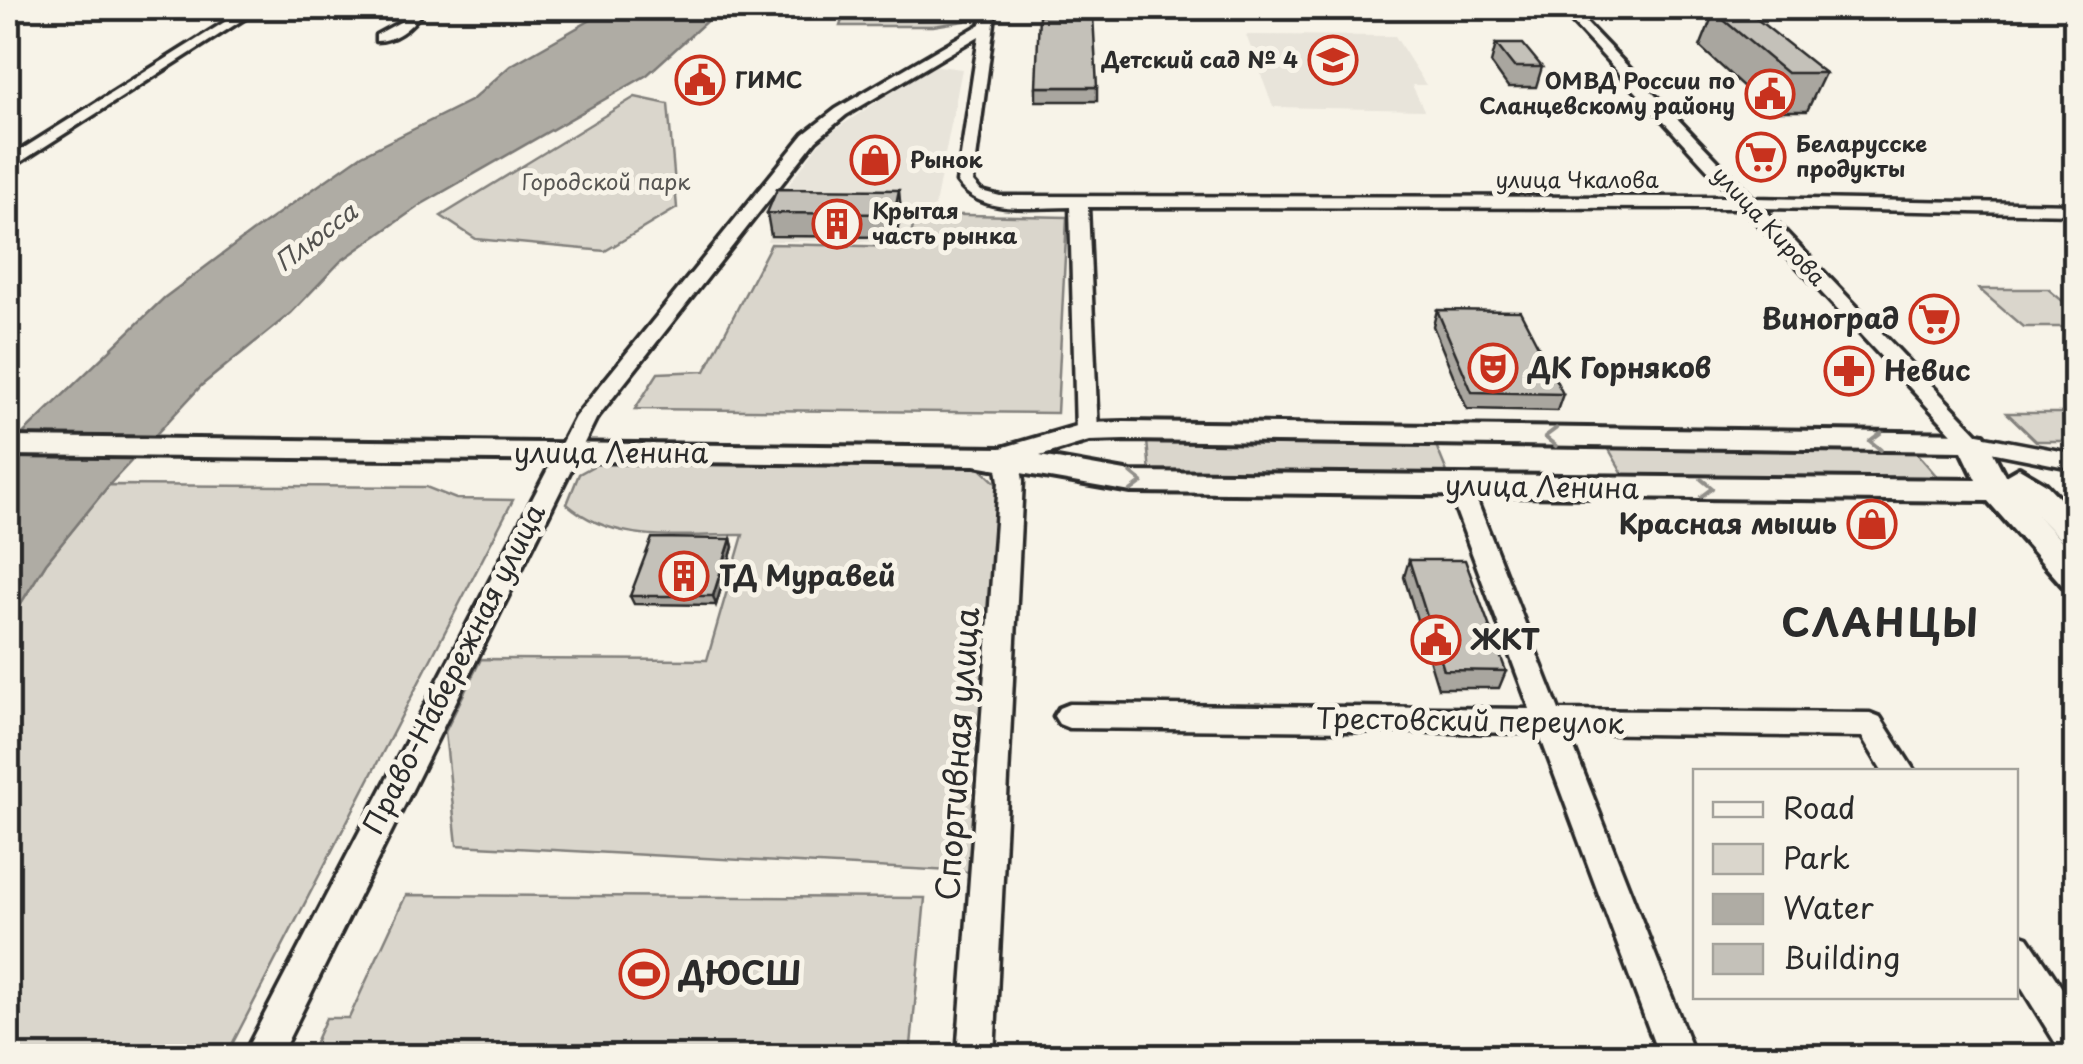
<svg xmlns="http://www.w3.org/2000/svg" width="2083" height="1064" font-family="'Playpen Sans',sans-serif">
  <rect width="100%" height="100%" fill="#f7f3e8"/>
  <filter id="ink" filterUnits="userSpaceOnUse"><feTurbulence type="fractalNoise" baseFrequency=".01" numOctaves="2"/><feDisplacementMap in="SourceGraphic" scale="20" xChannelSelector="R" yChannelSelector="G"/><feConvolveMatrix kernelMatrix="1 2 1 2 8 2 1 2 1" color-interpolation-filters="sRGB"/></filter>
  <g filter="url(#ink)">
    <path fill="#e8e4da" d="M1246 35 1395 36 1426 85H1412L1424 110 1273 107Z
      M932 65 962 69 934 210 916 211 907 242 767 241 790 183 824 137Z"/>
    <path fill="#dad6cc" stroke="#82807c" stroke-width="2.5" d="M846 8H967L965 21 933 26H840Z
      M635 97 668 104 677 208 605 251 476 239 441 216Z
      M917 214 1067 217 1057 413 635 409 658 373 705 371 771 244 907 247Z
      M1979 289H2048L2075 311V327H2023Z
      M2007 413H2075V441H2036Z
      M1147 441 1435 443 1449 477 1150 473Z
      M1606 444 1913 449 1941 481 1626 479Z
      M597 464 978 466 998 485 971 872 457 845 445 732 481 659 707 660 743 535C683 534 615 546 567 504L579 474Z
      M109 485 426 487 456 499 513 500 226 1056H8V624L46 563Z
      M406 895 925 898 910 1056H309L326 1018H349Z"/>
    <path fill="#afaca4" stroke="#7a7874" stroke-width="2.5" d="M612 8H721L647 75 422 204 341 261 291 313 202 385 109 485 46 563 8 624V448L164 298 252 232 362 155 472 100 510 66Z"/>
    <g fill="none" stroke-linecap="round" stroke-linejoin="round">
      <g stroke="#2b2b2b" stroke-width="7">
        <path id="minor" d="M247 8H261L8 170V158Z
          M413 8H425C414 24 398 41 376 41V35L402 21Z
          M984 8H996L973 182 981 191 1000 196 1733 197 1559 8H1572L1753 198 2076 204V214L1763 208 1980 436 2076 454V469L1965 447 1743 208 1088 207 1098 432 1095 437H1079L1076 432 1070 207C1032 207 981 216 957 182L979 36 846 115 816 140 596 419 280 1056H243L575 417 804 134 836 109 981 24Z
          M1007 449 1019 456 1023 481 994 1056H957L999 481 995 456Z
          M1459 478 1471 486 1559 710 1870 713 1880 717 1915 772H1883L1862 737 1568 733 1695 1056H1659L1539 733 1069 728 1059 724 1054 716 1059 708 1069 704 1530 709 1447 486Z
          M2016 933 2028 937 2076 1009V1056L2063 1055 2016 979Z"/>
      </g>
      <g stroke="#2b2b2b" stroke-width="8">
        <path id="major" d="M1124 422 1973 433 1984 435 2005 476 2019 468 2046 484 2076 515V546L2064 543 2035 513 2076 556V590L2064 587 1988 501 1131 492 975 465 8 455V437L1001 448 1087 423ZM1124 440 1962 451 1976 480 1131 472 1040 456 1089 441Z"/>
      </g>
      <use href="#minor" fill="#f7f3e8" fill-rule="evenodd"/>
      <use href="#major" fill="#f7f3e8" fill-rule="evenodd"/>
    </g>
    <path fill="#a9a69f" stroke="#2b2b2b" stroke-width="2.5" d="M1714 12 1825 73 1807 111H1770L1700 47Z
      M1496 44 1542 67 1536 87H1508L1491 63Z
      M1036 87H1097V101H1036Z
      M901 212 896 237 771 236 767 213Z
      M1437 310 1563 394 1557 411 1467 409 1433 326Z
      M731 539 733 547 716 605 634 604 630 596Z
      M1409 560 1506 671 1499 688H1438L1404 577Z"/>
    <path fill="#898782" stroke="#2b2b2b" stroke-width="2.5" d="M899 190 901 212 896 237 894 214Z
      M731 539 733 547 716 605 713 596Z"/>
    <path fill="#c4c1b9" stroke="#2b2b2b" stroke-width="2.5" d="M1714 12H1748L1825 73H1787Z
      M1039 15H1093L1097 87H1036Z
      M1496 44H1523L1542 67H1514Z
      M777 189 899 190 894 214 767 213Z
      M1437 310 1520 311 1563 394 1472 392Z
      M652 538 731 539 713 596H630Z
      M1409 560H1465L1506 671 1444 670Z"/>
    <defs><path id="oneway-chevron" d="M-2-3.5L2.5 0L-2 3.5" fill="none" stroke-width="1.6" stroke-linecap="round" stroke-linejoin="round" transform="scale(2.5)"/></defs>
    <g stroke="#918f8a">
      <use href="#oneway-chevron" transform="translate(1551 437) rotate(-179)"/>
      <use href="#oneway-chevron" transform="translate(1876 441) rotate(-179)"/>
      <use href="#oneway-chevron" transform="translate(1136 482) rotate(1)"/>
      <use href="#oneway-chevron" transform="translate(1706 488) rotate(1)"/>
    </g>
  </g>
  <defs>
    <g id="school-ring" transform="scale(2.5)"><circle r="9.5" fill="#f7f3e8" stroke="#c8321e" stroke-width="1.5"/><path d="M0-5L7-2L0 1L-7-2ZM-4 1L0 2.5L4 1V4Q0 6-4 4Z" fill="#c8321e"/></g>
    <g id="civic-ring" transform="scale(2.5)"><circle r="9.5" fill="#f7f3e8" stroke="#c8321e" stroke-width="1.5"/><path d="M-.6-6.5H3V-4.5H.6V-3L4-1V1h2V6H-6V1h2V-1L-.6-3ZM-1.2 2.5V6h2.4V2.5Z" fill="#c8321e"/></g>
    <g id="supermarket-ring" transform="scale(2.5)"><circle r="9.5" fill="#f7f3e8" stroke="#c8321e" stroke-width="1.5"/><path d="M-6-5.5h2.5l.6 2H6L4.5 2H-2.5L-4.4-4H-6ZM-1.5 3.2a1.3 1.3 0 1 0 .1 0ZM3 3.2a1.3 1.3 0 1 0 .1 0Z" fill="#c8321e"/></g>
    <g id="shop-ring" transform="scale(2.5)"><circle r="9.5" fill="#f7f3e8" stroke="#c8321e" stroke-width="1.5"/><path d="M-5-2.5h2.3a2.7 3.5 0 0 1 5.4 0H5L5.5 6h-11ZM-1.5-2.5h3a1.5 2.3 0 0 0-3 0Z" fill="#c8321e"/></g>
    <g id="building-ring" transform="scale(2.5)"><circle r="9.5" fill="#f7f3e8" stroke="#c8321e" stroke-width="1.5"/><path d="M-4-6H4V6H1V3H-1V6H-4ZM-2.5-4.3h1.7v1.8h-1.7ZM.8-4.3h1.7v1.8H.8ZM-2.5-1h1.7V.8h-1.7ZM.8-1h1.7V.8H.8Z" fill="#c8321e"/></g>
    <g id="theatre-ring" transform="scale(2.5)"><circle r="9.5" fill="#f7f3e8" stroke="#c8321e" stroke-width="1.5"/><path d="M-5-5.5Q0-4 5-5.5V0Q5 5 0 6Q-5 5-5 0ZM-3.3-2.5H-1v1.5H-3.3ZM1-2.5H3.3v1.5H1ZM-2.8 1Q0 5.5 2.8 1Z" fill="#c8321e"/></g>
    <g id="pharmacy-ring" transform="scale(2.5)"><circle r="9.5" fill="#f7f3e8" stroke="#c8321e" stroke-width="1.5"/><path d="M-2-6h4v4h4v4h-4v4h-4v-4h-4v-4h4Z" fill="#c8321e"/></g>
    <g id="stadium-ring" transform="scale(2.5)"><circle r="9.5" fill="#f7f3e8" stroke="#c8321e" stroke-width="1.5"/><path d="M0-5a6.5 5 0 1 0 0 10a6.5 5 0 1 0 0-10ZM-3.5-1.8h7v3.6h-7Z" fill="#c8321e"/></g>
  </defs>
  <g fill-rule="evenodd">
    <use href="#school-ring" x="1333" y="60"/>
    <use href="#civic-ring" x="700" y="80"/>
    <use href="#civic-ring" x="1770" y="94"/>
    <use href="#supermarket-ring" x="1761" y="157"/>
    <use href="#shop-ring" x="875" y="160"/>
    <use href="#building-ring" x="837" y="224"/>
    <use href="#supermarket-ring" x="1934" y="319"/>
    <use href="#theatre-ring" x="1493" y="368"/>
    <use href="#pharmacy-ring" x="1849" y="371"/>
    <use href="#shop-ring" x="1872" y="524"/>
    <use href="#building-ring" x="684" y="576"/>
    <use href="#civic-ring" x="1436" y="640"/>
    <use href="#stadium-ring" x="644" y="974"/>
  </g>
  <g text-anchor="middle" stroke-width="10" stroke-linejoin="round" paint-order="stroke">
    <g font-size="22" font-weight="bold" fill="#2b2b2b" stroke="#f7f3e8" text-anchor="start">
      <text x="1298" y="68" text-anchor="end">Детский сад № 4</text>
      <text x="735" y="88">ГИМС</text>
      <text x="1735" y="89" text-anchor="end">ОМВД России по<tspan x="1735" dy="25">Сланцевскому району</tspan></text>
      <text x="1796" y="152">Беларусске<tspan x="1796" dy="25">продукты</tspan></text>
      <text x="910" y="168">Рынок</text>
      <text x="872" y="219">Крытая<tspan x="872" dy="25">часть рынка</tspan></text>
    </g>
    <g font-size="22" fill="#2b2b2b" stroke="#f7f3e8">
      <text x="1577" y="188">улица Чкалова</text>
      <text transform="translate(1769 226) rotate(47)" y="8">улица Кирова</text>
    </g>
    <g font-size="22" fill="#575653" stroke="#f7f3e8">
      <text x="606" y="190">Городской парк</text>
    </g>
    <g font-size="25" font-style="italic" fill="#53524f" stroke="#f7f3e8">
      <text transform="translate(316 237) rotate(-37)" y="9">Плюсса</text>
    </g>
    <g font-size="28" font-weight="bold" fill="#2b2b2b" stroke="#f7f3e8" text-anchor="start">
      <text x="1899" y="329" text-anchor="end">Виноград</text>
      <text x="1528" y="378">ДК Горняков</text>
      <text x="1884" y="381">Невис</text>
      <text x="1837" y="534" text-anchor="end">Красная мышь</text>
      <text x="719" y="586">ТД Муравей</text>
      <text x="1471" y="650">ЖКТ</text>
    </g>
    <g font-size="28" fill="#2b2b2b" stroke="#f7f3e8">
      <text x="611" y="463">улица Ленина</text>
      <text transform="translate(1542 487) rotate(1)" y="10">улица Ленина</text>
      <text transform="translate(454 669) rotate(-63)" y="10">Право-Набережная улица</text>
      <text transform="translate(1470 721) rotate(1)" y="10">Трестовский переулок</text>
    </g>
    <g font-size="32" fill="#2b2b2b" stroke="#f7f3e8">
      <text transform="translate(958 754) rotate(-86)" y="11">Спортивная улица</text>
    </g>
    <g font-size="32" font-weight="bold" fill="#2b2b2b" stroke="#f7f3e8" text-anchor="start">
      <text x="679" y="985">ДЮСШ</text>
    </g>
    <g font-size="38" font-weight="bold" letter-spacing="2.5" fill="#2b2b2b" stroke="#f7f3e8">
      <text x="1881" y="637">СЛАНЦЫ</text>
    </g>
  </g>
  <rect width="2083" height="1064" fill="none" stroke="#f7f3e8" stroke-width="40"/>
  <rect x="20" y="20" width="2043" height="1024" fill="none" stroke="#2b2b2b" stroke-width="4" filter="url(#ink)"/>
  <rect x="1693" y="769" width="325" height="230" fill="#f7f3e8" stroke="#a5a39c" stroke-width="2.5"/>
  <rect x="1713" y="802" width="50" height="15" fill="#f7f3e8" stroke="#a5a39c" stroke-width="2.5"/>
  <text x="1783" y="819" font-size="30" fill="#2b2b2b">Road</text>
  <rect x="1713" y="844" width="50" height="30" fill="#dad6cc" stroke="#a5a39c" stroke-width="2.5"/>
  <text x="1783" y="869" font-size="30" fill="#2b2b2b">Park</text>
  <rect x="1713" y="894" width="50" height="30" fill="#afaca4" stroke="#a5a39c" stroke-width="2.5"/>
  <text x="1783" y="919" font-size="30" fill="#2b2b2b">Water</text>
  <rect x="1713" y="944" width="50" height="30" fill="#c4c1b9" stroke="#a5a39c" stroke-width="2.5"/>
  <text x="1783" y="969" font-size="30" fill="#2b2b2b">Building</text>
</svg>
